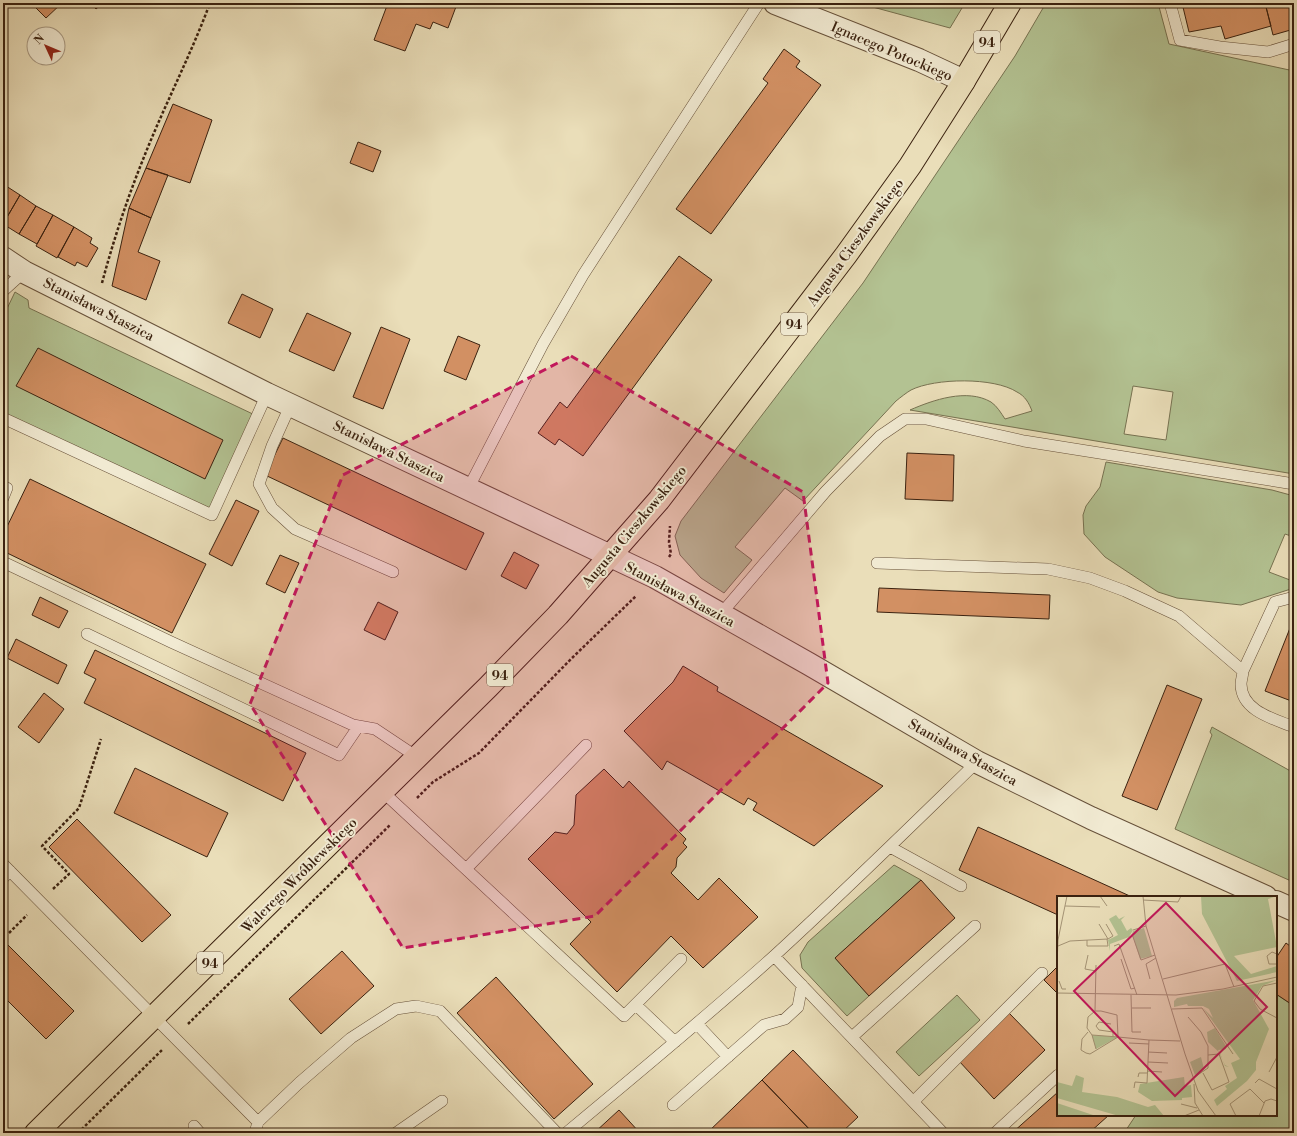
<svg xmlns="http://www.w3.org/2000/svg" width="1297" height="1136" font-family="'Libre Bodoni',serif">
  <rect width="100%" height="100%" fill="#eadeb9"/>
  <filter id="stains"><feTurbulence type="fractalNoise" baseFrequency=".005" numOctaves="4"/><feColorMatrix values="0 0 0 0 .2 0 0 0 0 .09 0 0 0 0 .02 0 0 0 .5 -.17"/></filter>
  <radialGradient id="worn" r=".72"><stop offset=".6" stop-color="#630" stop-opacity="0"/><stop offset="1" stop-color="#630" stop-opacity=".3"/></radialGradient>
  <path fill="#b3c292" stroke="#777251" fill-rule="evenodd" d="M858 3H965L950 28Z
    M1046 3H1158L1169 44 1294 71V474L910 410C933 400 967 388 991 402 997 406 1001 413 1005 419L1032 411C1029 403 1025 396 1017 392 994 377 935 378 911 390 906 393 901 397 896 401L803 501 785 488 735 547 752 560 724 593 701 578 680 555 675 536 681 521 863 283 1015 56ZM1133 386 1173 392 1166 440 1124 434Z
    M15 292 28 300 29 308 257 416 208 513 3 418V317Z
    M1106 462 1272 490 1294 496V537L1285 534 1269 572 1290 580 1294 579V588L1241 605 1177 598 1158 592 1105 557 1084 534 1083 515 1086 506 1100 487Z
    M1212 727 1294 773V871L1291 881 1175 829 1212 735 1210 732Z
    M894 865 921 880 835 958 869 996 847 1016 802 968 800 955 808 942Z
    M1276 994 1294 1006V1133H1124L1136 1115H1276Z
    M957 995 980 1020 919 1076 896 1052Z"/>
  <path fill="#d29063" stroke="#3b2210" d="M31 3H62L46 18Z
    M90 3H103L96 9Z
    M388 3H455L457 4 448 28 433 22 430 29 416 24 405 51 374 40Z
    M1182 3H1265L1271 26 1225 39 1221 26 1189 32Z
    M1265 3H1294V29L1273 35Z
    M784 49 800 61 796 67 821 85 711 234 676 209 768 83 763 79Z
    M173 104 212 120 190 183 146 168Z
    M358 142 381 151 373 172 350 163Z
    M146 168 168 175 151 218 129 208Z
    M3 184 20 195 3 224Z
    M20 195 36 206 19 234 3 224Z
    M36 206 53 215 37 244 19 234Z
    M129 208 151 218 138 252 160 261 146 300 112 286Z
    M53 215 74 227 57 258 36 246Z
    M74 227 92 238 90 243 98 248 87 267 77 262 75 266 58 257Z
    M679 256 712 280 583 456 559 439 555 445 538 433 560 402 567 408Z
    M242 294 273 309 260 338 228 323Z
    M307 313 351 333 334 371 289 351Z
    M381 327 410 339 383 409 353 397Z
    M458 336 480 345 466 380 444 371Z
    M38 348 223 440 205 479 16 386Z
    M283 438 484 533 466 570 265 475Z
    M907 453 954 455 953 501 905 499Z
    M30 479 206 564 172 633 3 551V535Z
    M236 500 259 511 232 566 209 554Z
    M514 552 539 565 526 589 501 576Z
    M280 555 299 563 285 593 266 584Z
    M879 588 1050 595 1049 619 877 612Z
    M40 597 68 611 59 628 32 615Z
    M378 602 398 612 385 640 364 630Z
    M1294 618V702L1265 691Z
    M16 639 67 665 58 684 7 658Z
    M95 650 306 753 283 801 84 703 96 679 84 673Z
    M683 666 718 687 717 691 883 786 814 846 753 810 757 803 748 798 744 805 667 761 662 770 624 731 673 682Z
    M1167 685 1202 699 1157 810 1122 796Z
    M44 693 64 709 39 743 18 727Z
    M135 768 228 813 207 857 114 813Z
    M604 769 623 788 629 781 686 839 683 843 687 847 677 858 676 867 671 873 698 900 719 878 758 917 703 968 671 936 617 992 570 944 591 922 528 859 555 832 567 834 574 825 576 795Z
    M77 819 171 915 142 942 49 847Z
    M978 827 1132 897H1058V915L959 870Z
    M921 880 955 918 869 996 835 958Z
    M3 940 74 1011 46 1039 3 996Z
    M1286 943 1294 949V1006L1276 994V958Z
    M342 951 374 986 321 1034 289 999Z
    M1058 966V994L1044 980Z
    M496 977 593 1084 554 1119 457 1013Z
    M1009 1013 1045 1050 994 1099 959 1061Z
    M793 1050 858 1117 841 1133H813L762 1080Z
    M762 1080 813 1133H707Z
    M1058 1092V1115H1109L1089 1133H1012Z
    M619 1110 640 1133H594Z"/>
  <g fill="none" stroke-linecap="round" stroke-linejoin="round">
    <g stroke="#67513a" stroke-width="12">
      <path id="lane" d="M1170 3 1180 40 1220 47 1268 52 1294 44
        M3 291 24 272
        M291 404 272 446 259 484 272 508 295 529 393 572
        M3 418 212 515 267 394
        M468 489 543 344 583 275 759 3
        M3 498 7 488
        M3 562 171 642 353 725 375 729 417 757
        M877 563 1048 569 1090 578 1125 591 1179 616 1243 671C1243 675 1241 680 1241 684 1241 711 1274 719 1294 727
        M720 615 826 491 880 436 905 419H926L1024 441 1294 484
        M87 634 339 755 358 727
        M1243 671 1275 602 1294 597
        M383 792 624 1016 681 959
        M890 847 961 886
        M3 864 258 1122
        M466 869 586 745
        M3 878 10 871
        M774 956 943 1133
        M636 1005 675 1042
        M697 1024 728 1057
        M852 1037 975 926
        M914 1101 1042 973
        M673 1105 764 1025 785 1019 798 1007 802 985
        M194 1126 200 1133
        M255 1133 258 1122 299 1083 351 1038 396 1009 416 1006 440 1011 557 1133
        M396 1133 442 1101
        M566 1133C636 1075 706 1017 774 956 843 893 910 827 977 762
        M995 1133 1058 1075"/>
    </g>
    <g stroke="#67513a" stroke-width="24">
      <path id="street" d="M775 3 919 60 964 81
        M3 258 24 272 267 394 655 577 809 664 977 762 1091 818 1266 897
        M1276 902 1294 910"/>
    </g>
    <g stroke="#3b2210" stroke-width="24">
      <path id="primary" d="M36 1133 488 687 558 615 659 500 846 255 910 166 964 81 1010 3"/>
    </g>
    <path stroke="#3b2210" stroke-width="2.5" stroke-dasharray="3 2" stroke-linecap="butt" d="M102 283C113 242 126 202 142 162 163 108 190 57 210 3
      M669 557 671 554 669 542 670 526
      M417 798 433 782 479 753 571 659 636 596
      M53 889 69 874 42 846 79 808 101 739
      M9 933 27 915
      M188 1024 391 824
      M78 1133 162 1050"/>
    <use href="#lane" stroke="#f1ead2" stroke-width="11"/>
    <use href="#street" stroke="#f1ead2" stroke-width="22"/>
    <use href="#primary" stroke="#eadeb9" stroke-width="22"/>
  </g>
  <path fill="#c2185b" fill-opacity="0.2" stroke="#c2185b" stroke-width="3" stroke-dasharray="8 5" stroke-linejoin="round" d="M571 356 803 492 828 683 595 916 403 948 250 704 343 475Z"/>
  <g text-anchor="middle" stroke-width="4" stroke-linejoin="round" paint-order="stroke">
    <g fill="#f1ead2" stroke="#725e4a" stroke-width="1">
      <rect x="974" y="31" width="26" height="22" rx="3"/>
      <rect x="781" y="313" width="26" height="22" rx="3"/>
      <rect x="487" y="664" width="26" height="22" rx="3"/>
      <rect x="197" y="952" width="26" height="22" rx="3"/>
    </g>
    <g font-size="13" font-weight="bold" fill="#3b2210">
      <text x="987" y="47">94</text>
      <text x="794" y="329">94</text>
      <text x="500" y="680">94</text>
      <text x="210" y="968">94</text>
    </g>
    <g font-size="14" fill="#3b2210" stroke="#f1ead2">
      <text transform="translate(892 51) rotate(23)" y="5">Ignacego Potockiego</text>
      <text transform="translate(855 242) rotate(-54)" y="5">Augusta Cieszkowskiego</text>
      <text transform="translate(99 309) rotate(27)" y="5">Stanisława Staszica</text>
      <text transform="translate(389 451) rotate(26)" y="5">Stanisława Staszica</text>
      <text transform="translate(634 526) rotate(-50)" y="5">Augusta Cieszkowskiego</text>
      <text transform="translate(680 594) rotate(28)" y="5">Stanisława Staszica</text>
      <text transform="translate(963 752) rotate(29)" y="5">Stanisława Staszica</text>
      <text transform="translate(299 875) rotate(-45)" y="5">Walerego Wróblewskiego</text>
    </g>
  </g>
  <g transform="translate(1057 896)">
    <rect width="220" height="220" fill="#eadeb9"/>
    <path d="M144 0H220L211 3 220 51 177 60 194 78 220 70V76L180 85 145 18ZM59 19 62 23 68 20 64 24 70 35 74 32 76 34 72 41 53 48V55L51 44 61 39 52 23ZM87 32 95 60 83 63 75 38 76 35ZM220 84 205 90 196 104 212 133 199 166V174L190 185 160 210 157 204 170 193 168 190 180 182 174 167 183 163 146 112 156 122 152 113 146 110H131L130 108 117 111V105L120 102ZM158 132 169 150V153L161 154 168 169 172 171 168 170 163 157 151 146 150 136ZM35 139 61 141 39 153ZM144 161 147 173 138 179 133 166ZM19 179 27 182 25 196 60 201 91 211 98 209 107 220H62L0 202V186L15 190ZM127 181 128 190 134 189 135 201 125 202V204L95 205 81 196 83 188ZM0 207 39 220H0Z" fill="#b3c292"/>
    <path fill="none" stroke="#a49375" stroke-width="1" d="M43 0 50 10M86 0 89 30 128 158 141 195 159 220M86 4 121 6 124 0M8 10 43 11M42 28 51 43M76 34 89 30M75 38 84 64 98 59M30 44V50H51L50 43M1 50 13 45 51 43 56 40 49 28M57 50 62 48 80 99M220 58 215 56 210 60 212 68H220M31 59 28 73 39 75M64 63 74 93 78 92M0 69 1 44 10 0M93 83 89 68 99 62M106 83 168 68 177 91M2 85 5 93H9M220 87 206 90 197 105 203 113 220 122M0 97 119 99 166 93 220 81M74 99 75 136H84M75 112H94M115 113 145 112 176 158M38 115 39 69M131 121 144 136 151 150V172L136 182M54 128 42 126 39 130 42 134 56 136V140M31 136 25 143 24 154 29 157 33 158 61 141 60 119 44 115H38L31 121 30 132 35 139 61 141 92 144 123 145M35 139 39 153M72 147 92 148M91 156 110 157M91 166 111 167M90 175 105 176M212 176 220 161M146 177 155 194 172 186 162 158 151 159M81 181 82 177H90M198 187 202 183 220 193M137 188 138 207 146 220M77 192 78 186 90 187 92 144M124 208 140 212M127 220 142 214M179 220 173 208 193 193 207 207M202 220 208 205 214 203 220 205"/>
    <path fill="#c2185b" fill-opacity="0.15" stroke="#c2185b" stroke-width="2" d="M109 7 210 111 118 200 17 95Z"/>
    <rect width="220" height="220" fill="none" stroke="#3b2210" stroke-width="2"/>
  </g>
  <rect width="1297" height="1136" fill="none" stroke="#eadeb9" stroke-width="16"/>
  <rect x="4" y="4" width="1289" height="1128" fill="none" stroke="#3b2210" stroke-width="2"/>
  <rect x="8" y="8" width="1281" height="1120" fill="none" stroke="#3b2210"/>
  <g transform="translate(46 46) rotate(314)"><circle r="19" fill="#f1ead2" stroke="#a89a84"/>
  <path d="M0-3L7 15L0 10L-7 15Z" fill="#8f2418"/>
  <text y="-6" font-size="11" font-weight="bold" text-anchor="middle" fill="#3b2210">N</text>
  </g>
  <rect width="100%" height="100%" filter="url(#stains)"/>
  <rect width="100%" height="100%" fill="url(#worn)"/>
</svg>
